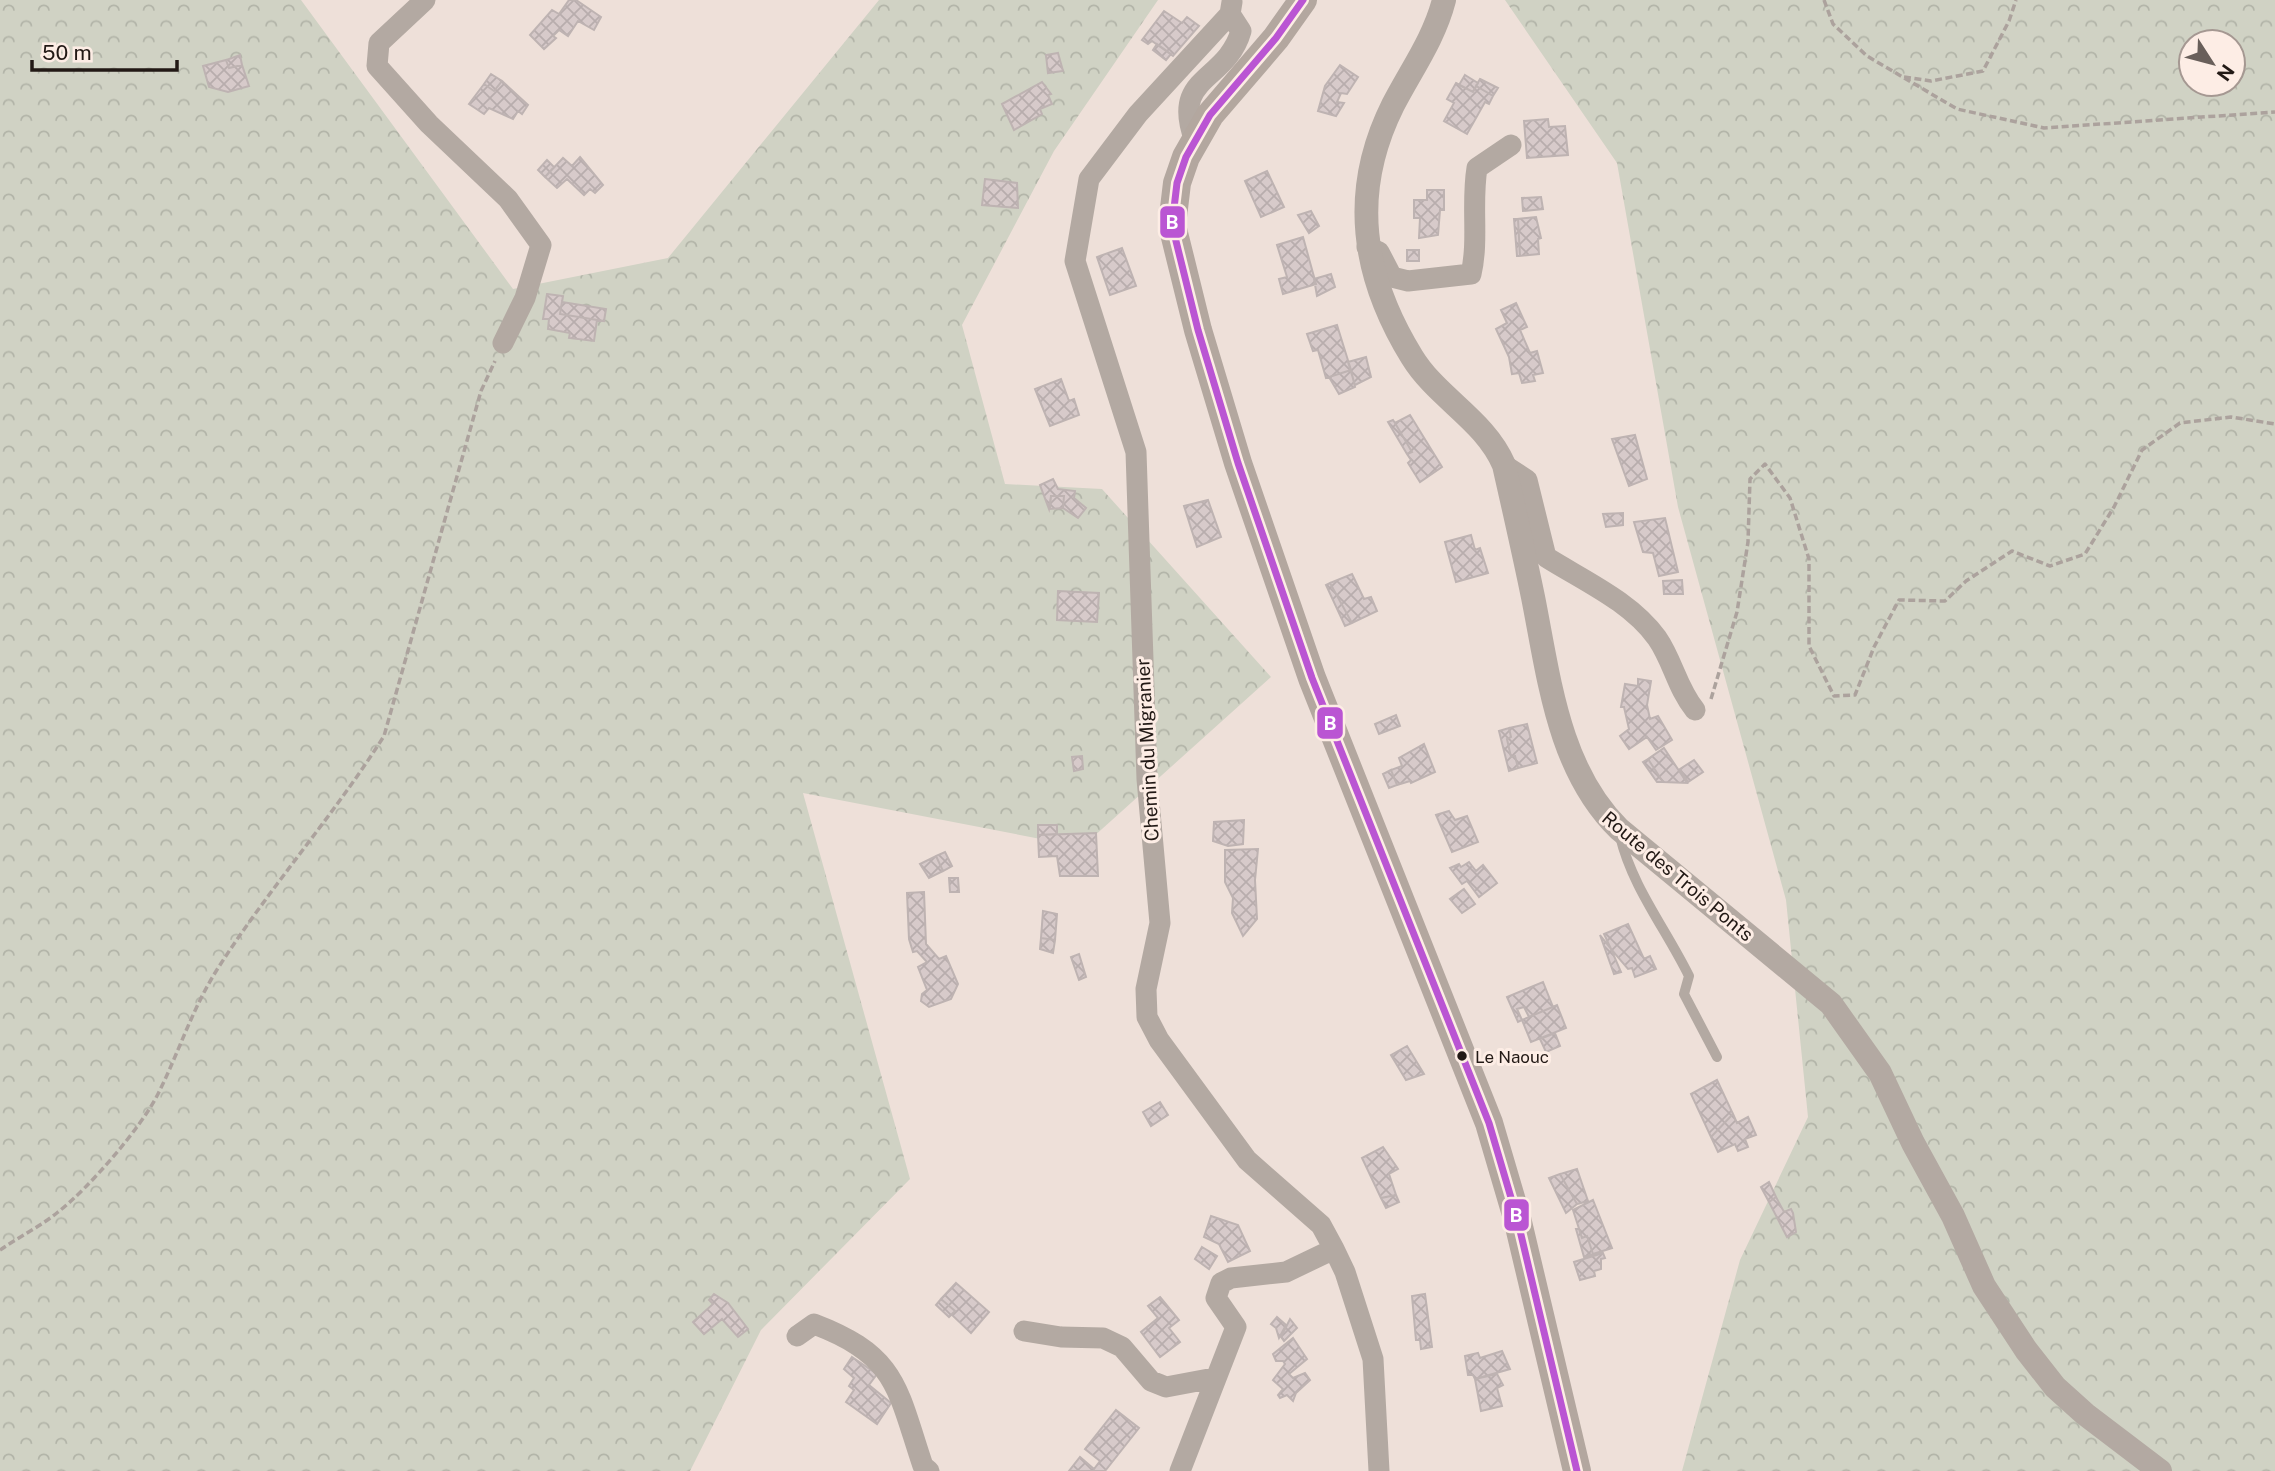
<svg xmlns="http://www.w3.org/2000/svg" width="2275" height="1471" font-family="'Public Sans',sans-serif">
  <defs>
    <pattern id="forest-crowns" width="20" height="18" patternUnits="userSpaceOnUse" patternTransform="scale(1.75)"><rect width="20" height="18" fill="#d0d2c4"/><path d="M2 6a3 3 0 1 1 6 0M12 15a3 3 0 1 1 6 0" fill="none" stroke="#b2b4a8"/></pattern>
    <pattern id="building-cross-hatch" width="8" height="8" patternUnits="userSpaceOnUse" patternTransform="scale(1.75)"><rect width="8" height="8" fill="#d7caca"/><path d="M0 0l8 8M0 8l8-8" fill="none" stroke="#b8adad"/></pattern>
  </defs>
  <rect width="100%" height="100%" fill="#eee0d9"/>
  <path fill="url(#forest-crowns)" fill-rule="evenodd" d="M0 0H301L513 289 668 258 879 0H1158L1054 151 962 325 1005 484 1102 489 1271 677 1082 847 803 793 910 1179 761 1330 690 1471H0Z
    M1505 0H2275V1471H1682L1740 1260 1808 1117 1786 900 1678 507 1617 163ZM2191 42H2233V84H2191Z"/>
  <path fill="url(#building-cross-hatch)" stroke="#beb3b2" stroke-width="2" d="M569 0H576L601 17 594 30 578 21 568 36 559 30 553 36 556 38 544 49 530 35 552 10 559 14Z
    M1164 11 1182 23 1187 17 1199 26 1173 56 1152 41 1148 44 1142 40Z
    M1157 44 1171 54 1166 60 1153 50Z
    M1058 53 1063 71 1048 73 1046 55Z
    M240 55 242 65 229 68 226 60Z
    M226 60 229 68 242 65 249 86 228 92 209 87 203 66Z
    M1340 65 1358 77 1347 94 1341 93 1337 102 1344 103 1336 116 1318 111 1325 86Z
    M491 74 502 81 494 91 484 84Z
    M1465 75 1478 83 1473 92 1459 85Z
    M1480 79 1498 88 1493 96 1476 86Z
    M502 81 528 105 522 114 518 111 513 119 489 108 484 114 469 104 484 84 494 91Z
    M1042 82 1051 94 1048 95 1052 104 1040 109 1042 114 1014 130 1002 104Z
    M1456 83 1473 92 1476 86 1493 96 1489 104 1485 102 1467 134 1444 121 1454 103 1447 99Z
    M1548 119 1549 127 1565 126 1568 155 1527 158 1524 121Z
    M580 157 603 185 595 193 590 189 584 195 567 179 557 188 545 177 563 158 572 166Z
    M547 160 554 167 545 177 538 170Z
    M1267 171 1284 207 1261 217 1245 181Z
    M985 179 1017 183 1018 208 982 205Z
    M1427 190H1444V210H1440L1438 235 1419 238 1420 218H1414V200H1427Z
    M1541 197 1543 209 1523 211 1522 198Z
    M1311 211 1319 226 1309 233 1298 215Z
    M1536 217 1541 238 1538 239 1539 254 1520 256 1518 219Z
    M1514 219H1518L1520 256H1517Z
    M1303 237 1316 284 1283 294 1279 279 1287 277 1277 245Z
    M1122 248 1136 286 1110 295 1097 257Z
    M1407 250H1419V261H1407Z
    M1331 274 1335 287 1317 296 1314 279Z
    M547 294 563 296 560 314 597 320 594 341 569 338 570 333 548 329 549 319H543Z
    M562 302 606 309 604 321 560 314Z
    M1516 303 1527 327 1520 330 1530 353 1537 351 1543 373 1533 375 1535 381 1522 383 1519 373 1512 374 1509 357 1496 329 1507 323 1501 310Z
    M1337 325 1351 370 1326 378 1318 350 1313 351 1307 334Z
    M1366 357 1371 377 1355 385 1348 362Z
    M1351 370 1355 387 1339 394 1329 377Z
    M1061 379 1069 401 1074 399 1079 415 1050 426 1035 389Z
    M1410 415 1442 467 1420 482 1408 463 1411 460 1407 454 1412 452 1395 423Z
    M1393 420 1395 423 1412 452 1407 454 1388 422Z
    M1635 435 1647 479 1629 486 1612 439Z
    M1053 479 1058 489 1075 491 1074 498 1086 508 1078 518 1063 508 1064 496H1051L1049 509 1040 485Z
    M1051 496H1064L1063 508 1050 509Z
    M1208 500 1221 537 1197 547 1184 506Z
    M1623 513V525L1606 527 1603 514Z
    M1665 518 1678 572 1659 576 1653 553 1643 552 1634 522Z
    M1471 535 1475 550 1480 548 1488 573 1456 582 1445 542Z
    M1352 574 1364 599 1371 597 1377 611 1352 623 1330 583Z
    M1682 580 1683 594H1664L1663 581Z
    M1330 583 1352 623 1345 626 1326 585Z
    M1058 591 1099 593 1097 622 1057 620Z
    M1638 679 1651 681 1647 705 1650 719 1658 716 1672 740 1656 750 1647 737 1629 749 1620 736 1629 729 1624 707H1621L1625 684 1638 686Z
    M1396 715 1400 726 1379 734 1375 724Z
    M1527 724 1537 763 1518 768 1515 756 1511 757 1507 739 1511 737 1509 728Z
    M1509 728 1511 737 1507 739 1511 757 1515 756 1518 768 1509 771 1499 731Z
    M1424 744 1435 772 1411 783 1410 781 1397 785 1391 770 1402 766 1399 758Z
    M1664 748 1687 783 1663 782 1648 759Z
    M1082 756 1083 769 1074 771 1072 757Z
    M1648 759 1663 782H1657L1643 762Z
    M1694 760 1703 772 1688 782 1680 769Z
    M1391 770 1397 785 1389 788 1383 774Z
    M1449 811 1455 820 1467 816 1478 842 1452 852 1436 815Z
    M1244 820 1243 844 1228 846 1213 841 1214 822Z
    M1038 825H1057V834L1038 835Z
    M1096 833 1098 876H1060L1057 856 1039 857 1038 835Z
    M1258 849 1255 880 1257 919 1243 936 1232 913 1233 898 1225 882V850Z
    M945 852 952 866 943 871 936 856Z
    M936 856 943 871 929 878 920 864Z
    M1469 862 1476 871 1483 865 1497 883 1479 897 1467 881 1462 884 1450 868 1459 864 1461 867Z
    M949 878H958L959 892H950Z
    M1464 889 1475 904 1462 913 1450 899Z
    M924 892 926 944 939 959 946 956 958 984 951 999 929 1007 921 1001 922 994 927 990 918 967 927 962 917 951 913 952 909 939 907 893Z
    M1043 911 1057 914 1055 940 1041 938Z
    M1628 924 1644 959 1650 956 1656 969 1635 977 1632 968 1628 969 1611 949 1604 934Z
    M1600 935 1611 949 1621 972 1614 974Z
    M1041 938 1055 940 1053 953 1040 949Z
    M1079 954 1086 977 1079 980 1071 957Z
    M1543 982 1553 1007 1529 1017 1524 1007 1517 1009 1522 1020 1518 1022 1507 997Z
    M1557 1005 1566 1028 1531 1042 1522 1020Z
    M1555 1033 1560 1046 1546 1052 1540 1039Z
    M1407 1046 1424 1074 1406 1080 1391 1055Z
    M1717 1080 1733 1114 1711 1137 1691 1094Z
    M1160 1102 1168 1115 1151 1126 1143 1112Z
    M1733 1114 1737 1123 1748 1117 1756 1135 1745 1139 1748 1147 1738 1151 1735 1144 1718 1152 1711 1137Z
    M1383 1147 1398 1169 1389 1174 1396 1195 1381 1198 1362 1158Z
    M1577 1169 1588 1201 1577 1204 1560 1174Z
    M1560 1174 1577 1204 1566 1213 1549 1178Z
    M1769 1182 1776 1197 1769 1202 1761 1187Z
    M1396 1195 1399 1202 1386 1208 1381 1198Z
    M1776 1197 1784 1212 1791 1209 1793 1213 1796 1232 1787 1237 1769 1202Z
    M1593 1200 1612 1248 1593 1254 1587 1236 1582 1238 1573 1210Z
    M1211 1216 1238 1225 1250 1251 1228 1262 1219 1244 1204 1237Z
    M1576 1229H1579L1582 1238 1587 1236 1593 1254 1584 1257Z
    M1202 1247 1217 1256 1209 1269 1195 1259Z
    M1603 1253 1605 1258 1601 1259V1269L1594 1271 1595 1276 1580 1280 1574 1262Z
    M956 1283 989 1312 971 1333 952 1315 955 1311 941 1299Z
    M714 1294 728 1303 748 1329 738 1337 722 1319 704 1334 693 1322 713 1304 709 1300Z
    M1425 1294 1432 1347 1421 1349 1420 1340H1416L1412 1296Z
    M1160 1297 1179 1320 1169 1328 1180 1342 1160 1357 1141 1332 1158 1318 1148 1306Z
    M941 1299 955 1311 949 1317 936 1305Z
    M1277 1317 1286 1325 1279 1338 1276 1328 1271 1324Z
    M1290 1319 1297 1328 1284 1341 1281 1337Z
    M1293 1338 1307 1359 1289 1374 1293 1378 1305 1373 1310 1380 1296 1393 1293 1401 1287 1395 1280 1398 1278 1395 1283 1389 1273 1380 1285 1364 1283 1361H1276L1273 1354Z
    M1502 1351 1510 1369 1475 1379 1473 1375H1468L1465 1356 1478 1353 1480 1358Z
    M852 1357 877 1374 869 1385 891 1403 877 1424 846 1402 854 1390 849 1386 854 1378 844 1369Z
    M1497 1374 1503 1385 1497 1388 1502 1406 1481 1411 1475 1379Z
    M1116 1410 1139 1428 1105 1471H1069L1080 1457 1094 1469 1100 1461 1085 1449Z"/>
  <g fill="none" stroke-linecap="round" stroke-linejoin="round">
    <path stroke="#aca29d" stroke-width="3.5" stroke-dasharray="7 3.5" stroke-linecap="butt" d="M1824 0 1833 24 1867 56 1957 109 2044 128 2275 112
      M1904 77 1931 81 1983 71 2009 21 2016 0
      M1711 699 1737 612 1748 542 1750 479 1765 464 1790 498 1809 559V646L1834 696 1855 695 1874 647 1899 600 1945 601 1966 581 2012 551 2050 566 2085 554 2114 507 2142 450 2180 423 2231 417 2275 424
      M0 1250C19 1237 41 1226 58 1212 88 1189 141 1128 158 1094 180 1050 192 1008 220 965 271 886 334 815 384 736L481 391 495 361"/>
    <path stroke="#b3a9a2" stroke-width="10" d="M1620 836C1632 887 1666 929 1689 976L1684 994 1717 1057"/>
    <path stroke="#b3a9a2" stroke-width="21" d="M425 0 379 43 377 66 429 124 508 199 541 245 525 298 503 343
      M1230 14 1138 114 1089 179 1075 261 1136 452 1147 779 1160 923 1146 989 1147 1017 1159 1040 1247 1160 1321 1225 1334 1249 1345 1272 1373 1359 1379 1471
      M1195 141C1170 75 1226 83 1241 31L1230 14 1232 2
      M1367 247 1379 252 1392 277 1408 281 1471 274C1479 240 1471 204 1477 168L1511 145
      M1504 465 1527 480 1546 557C1584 581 1630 601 1657 638 1673 661 1677 688 1695 710
      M1024 1331 1061 1337 1103 1338 1122 1347 1151 1381 1166 1387 1214 1378
      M797 1336 814 1324C898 1356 897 1389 923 1466L929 1471
      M1180 1471 1236 1327 1216 1298 1221 1283 1231 1278 1286 1272 1334 1249"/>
    <path stroke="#b3a9a2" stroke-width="24" d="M1444 0C1434 39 1411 70 1393 105 1349 193 1362 276 1412 357 1437 398 1485 420 1504 465 1514 509 1524 553 1533 597 1549 677 1558 769 1619 829L1831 1004 1880 1073 1913 1143 1953 1216 1984 1286 2026 1350 2055 1387 2085 1414 2160 1471"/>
    <path stroke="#b3a79f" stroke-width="28" d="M1303 0 1276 38 1210 115 1186 157 1177 183 1172 225 1198 330 1238 463 1312 678 1489 1123 1517 1218 1577 1471"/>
    <g stroke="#fdede5" stroke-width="12">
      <path id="bus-1" d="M1303 0 1276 38 1210 115 1186 157 1177 183 1172 225 1198 330 1238 463 1312 678 1489 1123 1517 1218 1577 1471"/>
    </g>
    <use href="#bus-1" stroke="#ba55d3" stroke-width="7"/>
  </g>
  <circle fill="#221915" stroke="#fdede5" stroke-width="2.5" cx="1462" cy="1056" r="6"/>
  <g text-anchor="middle" stroke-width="6" stroke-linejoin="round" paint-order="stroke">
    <g font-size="17" fill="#221915" stroke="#fdede5" text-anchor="start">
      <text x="1475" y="1063">Le Naouc</text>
    </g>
    <g font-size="19" fill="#221915" stroke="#fdede5">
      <text transform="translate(1147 750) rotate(-93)" y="7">Chemin du Migranier</text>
      <text transform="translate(1678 876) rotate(40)" y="7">Route des Trois Ponts</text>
    </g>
  </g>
  <g stroke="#fdede5" stroke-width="2.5">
    <rect x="1159" y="205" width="27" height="34" rx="7" fill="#ba55d3"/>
    <rect x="1316" y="706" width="28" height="34" rx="7" fill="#ba55d3"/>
    <rect x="1503" y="1198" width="27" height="34" rx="7" fill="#ba55d3"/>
  </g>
  <g font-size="19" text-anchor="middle" font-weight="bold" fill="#fff">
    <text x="1172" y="229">B</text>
    <text x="1330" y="730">B</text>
    <text x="1516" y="1222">B</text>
  </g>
  <g transform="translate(2212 63) rotate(126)"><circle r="33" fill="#fdede5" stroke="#a59892" stroke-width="2"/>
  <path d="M0-5L12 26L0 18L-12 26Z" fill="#695f5a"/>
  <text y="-10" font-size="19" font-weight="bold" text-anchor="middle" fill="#221915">N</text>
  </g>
  <path d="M32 60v10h145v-10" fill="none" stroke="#221915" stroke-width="3.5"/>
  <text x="42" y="60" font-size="21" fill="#221915" stroke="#fdede5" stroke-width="5" paint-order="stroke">50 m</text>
</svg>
